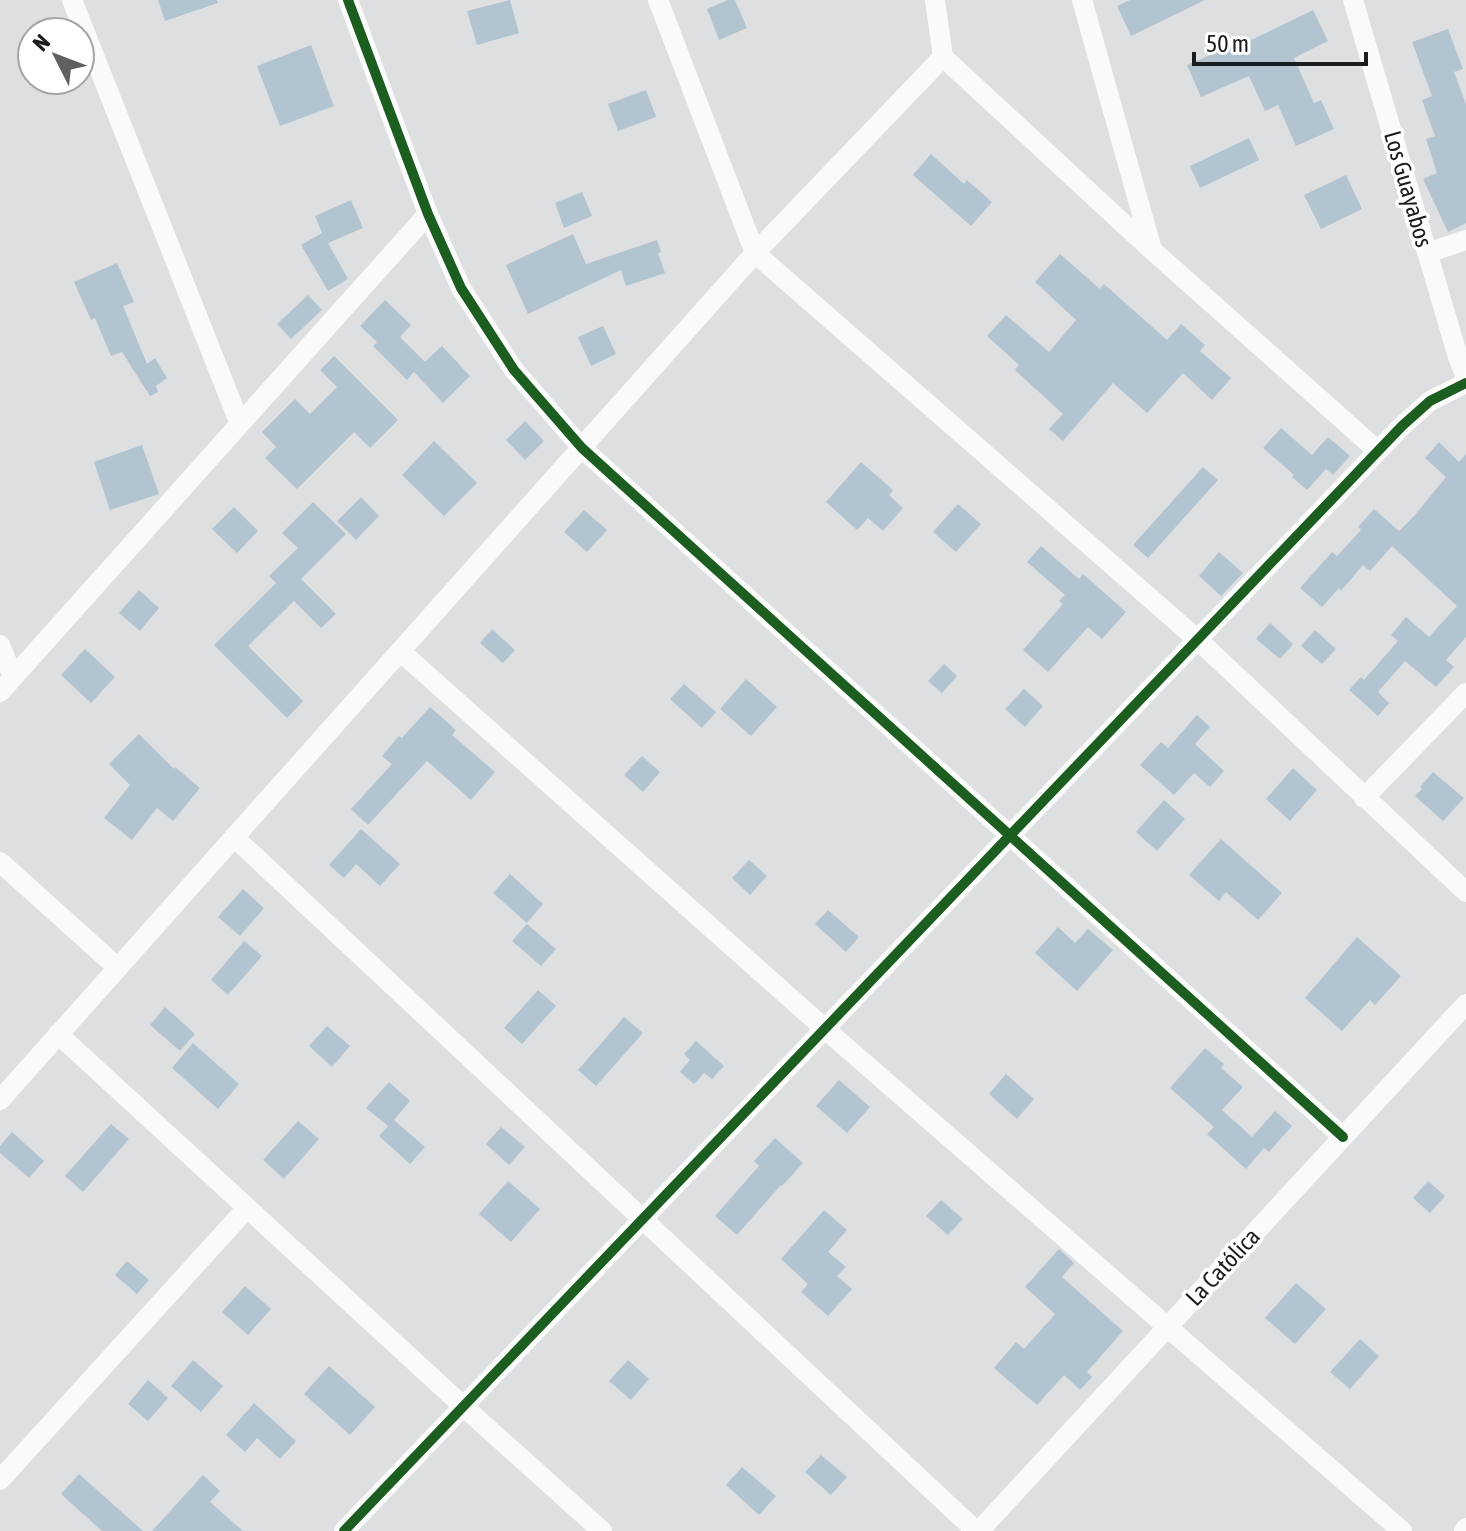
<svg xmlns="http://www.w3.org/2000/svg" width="1466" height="1531" font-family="'Asap Condensed',sans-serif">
  <rect width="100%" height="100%" fill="#dddfe1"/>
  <path fill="#b3c4d1" d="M158 0H217L218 3 165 21Z
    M510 0 519 33 477 45 467 11Z
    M728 0H735L747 28 719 40 707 9Z
    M1130 0H1205L1131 36 1117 6Z
    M1313 10 1328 41 1294 58 1314 103 1321 100 1334 129 1296 146 1278 105 1265 111 1249 76 1201 97 1187 65 1235 44 1237 47Z
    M1448 29 1463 69 1454 72 1466 104V223L1448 232 1423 179 1437 173 1426 139 1435 136 1422 100 1432 96 1412 42Z
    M311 45 334 106 280 126 257 66Z
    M646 90 656 117 618 131 608 104Z
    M1249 138 1259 160 1200 188 1190 166Z
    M931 154 964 184 967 180 992 202 971 226 913 175Z
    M1346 175 1362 209 1321 229 1304 195Z
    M582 192 592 216 564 228 555 203Z
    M351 200 363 228 328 243 348 279 328 291 301 245 322 233 315 216Z
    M573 234 586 264 657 240 661 252 658 253 665 273 626 286 621 270 528 314 506 265Z
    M1060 254 1100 289 1104 284 1167 340 1181 324 1205 345 1200 351 1231 378 1212 400 1183 373 1147 413 1113 383 1063 441 1049 429 1063 414 1015 370 1019 365 987 336 1006 315 1049 352 1076 320 1035 282Z
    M117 263 134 302 123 306 147 364 155 358 167 378 156 386 158 392 150 396 122 352 111 356 95 318 91 320 74 282Z
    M308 295 322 310 291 339 277 324Z
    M385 300 411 325 400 337 425 362 416 370 442 346 470 376 443 403 414 372 407 380 373 346 377 342 360 326Z
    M603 326 616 354 591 366 578 337Z
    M334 356 398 420 370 448 354 432 297 489 265 458 276 447 262 432 295 399 310 414 337 387 320 370Z
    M525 421 544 441 525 460 506 440Z
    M1281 428 1312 455 1328 437 1350 456 1333 475 1326 469 1307 490 1292 477 1294 475 1263 448Z
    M434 441 477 483 444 516 402 475Z
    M1439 442 1459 462 1466 454V637L1446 660 1454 667 1436 687 1405 661 1378 692 1389 703 1378 716 1349 690 1361 677 1364 680 1398 641 1391 635 1406 617 1429 637 1457 606 1392 546 1370 571 1363 565 1341 591 1339 588 1322 607 1300 588 1332 552 1337 556 1361 530 1358 527 1374 509 1399 531 1414 516 1446 477 1425 458Z
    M142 445 159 494 110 510 94 462Z
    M861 462 893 490 889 495 903 508 883 531 868 518 857 530 826 502Z
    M1203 467 1218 480 1148 558 1133 545Z
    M361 497 379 516 356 540 337 521Z
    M313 502 346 534 301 579 336 614 321 628 294 601 248 646 303 701 287 718 214 645 276 583 269 576 298 548 282 533Z
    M958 504 981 524 956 552 933 532Z
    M234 507 258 531 237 553 212 529Z
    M584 510 607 530 587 552 564 532Z
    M1041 546 1079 579 1083 574 1126 612 1102 639 1088 627 1048 672 1023 650 1063 604 1059 601 1065 595 1027 562Z
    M1219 552 1243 573 1221 596 1199 576Z
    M139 590 159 608 140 631 119 613Z
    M1270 623 1293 644 1280 659 1256 639Z
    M492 629 515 650 503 663 480 643Z
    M1315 630 1336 649 1322 664 1301 646Z
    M85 649 115 677 91 703 61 675Z
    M944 664 957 676 942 693 928 681Z
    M746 679 777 707 751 736 720 709Z
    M684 684 716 712 702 728 670 699Z
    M1024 689 1043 706 1025 727 1005 709Z
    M430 707 456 730 452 735 495 772 471 800 427 761 368 825 351 809 392 764 382 756 399 736 402 738Z
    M1197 715 1210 727 1195 744 1224 771 1210 787 1194 773 1174 795 1140 765 1161 742 1168 748Z
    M139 734 174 769 175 767 200 788 173 821 157 808 132 840 104 818 130 785 109 764Z
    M642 756 660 772 643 792 624 775Z
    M1293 768 1317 790 1290 821 1266 799Z
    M1433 772 1464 798 1443 821 1415 796 1422 789 1420 787Z
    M1164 800 1185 819 1157 851 1136 832Z
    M361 829 400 864 380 886 356 864 344 878 329 865Z
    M1221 839 1282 893 1258 920 1226 892 1219 901 1189 875Z
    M749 860 767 876 750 895 732 878Z
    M510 874 543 904 527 923 493 893Z
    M243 889 264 908 240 936 218 917Z
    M828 910 859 937 846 952 815 924Z
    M527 924 556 949 541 966 512 941Z
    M1058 927 1075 943 1088 929 1113 950 1077 991 1035 953Z
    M1357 937 1401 976 1375 1005 1370 1000 1342 1031 1305 998Z
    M244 941 262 956 228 995 211 980Z
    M538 990 556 1006 522 1044 504 1028Z
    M165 1007 195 1034 180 1051 150 1025Z
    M624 1017 643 1033 596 1086 578 1070Z
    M327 1026 350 1046 332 1067 309 1046Z
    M696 1041 724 1066 712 1079 704 1073 694 1084 680 1072 690 1060 684 1054Z
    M193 1043 239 1084 218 1109 172 1068Z
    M1205 1048 1224 1064 1221 1068 1243 1087 1222 1110 1252 1137 1275 1111 1292 1126 1269 1152 1264 1148 1246 1169 1207 1134 1214 1127 1170 1088Z
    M1006 1074 1034 1099 1017 1119 989 1094Z
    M839 1080 870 1107 847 1133 816 1106Z
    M389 1082 410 1101 394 1120 425 1147 410 1164 379 1136 388 1126 366 1108Z
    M298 1121 319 1139 284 1179 263 1160Z
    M111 1124 129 1139 83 1192 65 1176Z
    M501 1127 525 1147 509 1165 486 1144Z
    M12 1132 44 1161 29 1178 0 1153V1146Z
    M775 1138 803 1163 782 1186 781 1185 737 1235 715 1216 759 1166 754 1161Z
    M508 1181 540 1209 511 1242 479 1214Z
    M1428 1181 1445 1196 1430 1213 1413 1198Z
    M941 1200 963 1219 948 1235 926 1216Z
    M824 1210 847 1230 828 1252 846 1267 837 1276 852 1289 828 1316 801 1292 808 1284 781 1259Z
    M1059 1249 1074 1263 1062 1277 1123 1331 1087 1372 1092 1377 1080 1390 1064 1375 1037 1405 994 1368 1016 1342 1024 1349 1055 1314 1025 1287Z
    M127 1261 149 1280 137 1294 115 1275Z
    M1296 1283 1326 1309 1295 1344 1265 1318Z
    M245 1286 271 1309 248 1335 222 1312Z
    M1360 1339 1379 1356 1350 1389 1330 1372Z
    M193 1360 223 1386 201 1412 171 1386Z
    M628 1360 649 1379 631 1400 609 1381Z
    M329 1366 375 1407 350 1435 304 1394Z
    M148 1380 168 1398 148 1421 128 1404Z
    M254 1403 296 1441 280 1459 257 1438 245 1452 226 1435Z
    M821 1455 847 1477 831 1495 805 1472Z
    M742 1467 776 1496 759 1515 726 1485Z
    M79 1474 143 1531H102L61 1494Z
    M203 1475 220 1491 210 1502 243 1531H152Z"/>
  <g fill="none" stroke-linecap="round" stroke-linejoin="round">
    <path stroke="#fafafa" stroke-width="20" d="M72 0 240 424
      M348 0 428 214 461 288 514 370 582 448 1343 1137
      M658 0 755 253 1198 640 1466 892
      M935 0 943 57 1152 250 1378 451
      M1082 0 1152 250
      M1353 0 1458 357 1466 377
      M1427 253 1466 240
      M0 645 13 677
      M400 651 825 1029 1402 1531
      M0 692 428 214
      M1364 798 1466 693
      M234 837 976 1531
      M0 862 118 968
      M58 1034 464 1407 602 1531
      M0 1100 755 253 943 57
      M0 1480 247 1208
      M344 1531 1402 426 1430 401 1466 383
      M979 1531 1466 1004
      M1464 1531 1466 1528"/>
    <g stroke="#fff" stroke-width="15">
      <path id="cycleway" d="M348 0 428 214 461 288 514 370 582 448 1343 1137
        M344 1531 1402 426 1430 401 1466 383"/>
    </g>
    <use href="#cycleway" stroke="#1b5e20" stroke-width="10"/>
  </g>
  <g text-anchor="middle" stroke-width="7" stroke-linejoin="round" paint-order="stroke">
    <g font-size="24" fill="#1b1c1d" stroke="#fff">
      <text transform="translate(1408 189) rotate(74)" y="8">Los Guayabos</text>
      <text transform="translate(1223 1267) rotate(-47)" y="8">La Católica</text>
    </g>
  </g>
  <g transform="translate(56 56) rotate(312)"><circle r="38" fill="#ffffff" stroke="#a4a4a5" stroke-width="2"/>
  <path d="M0-6L14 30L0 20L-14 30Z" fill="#5f6062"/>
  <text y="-12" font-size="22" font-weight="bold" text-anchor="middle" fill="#1b1c1d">N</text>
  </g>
  <path d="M1194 52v12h172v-12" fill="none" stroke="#1b1c1d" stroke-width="4"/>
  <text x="1206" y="52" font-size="24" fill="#1b1c1d" stroke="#ffffff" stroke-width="6" paint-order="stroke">50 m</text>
</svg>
